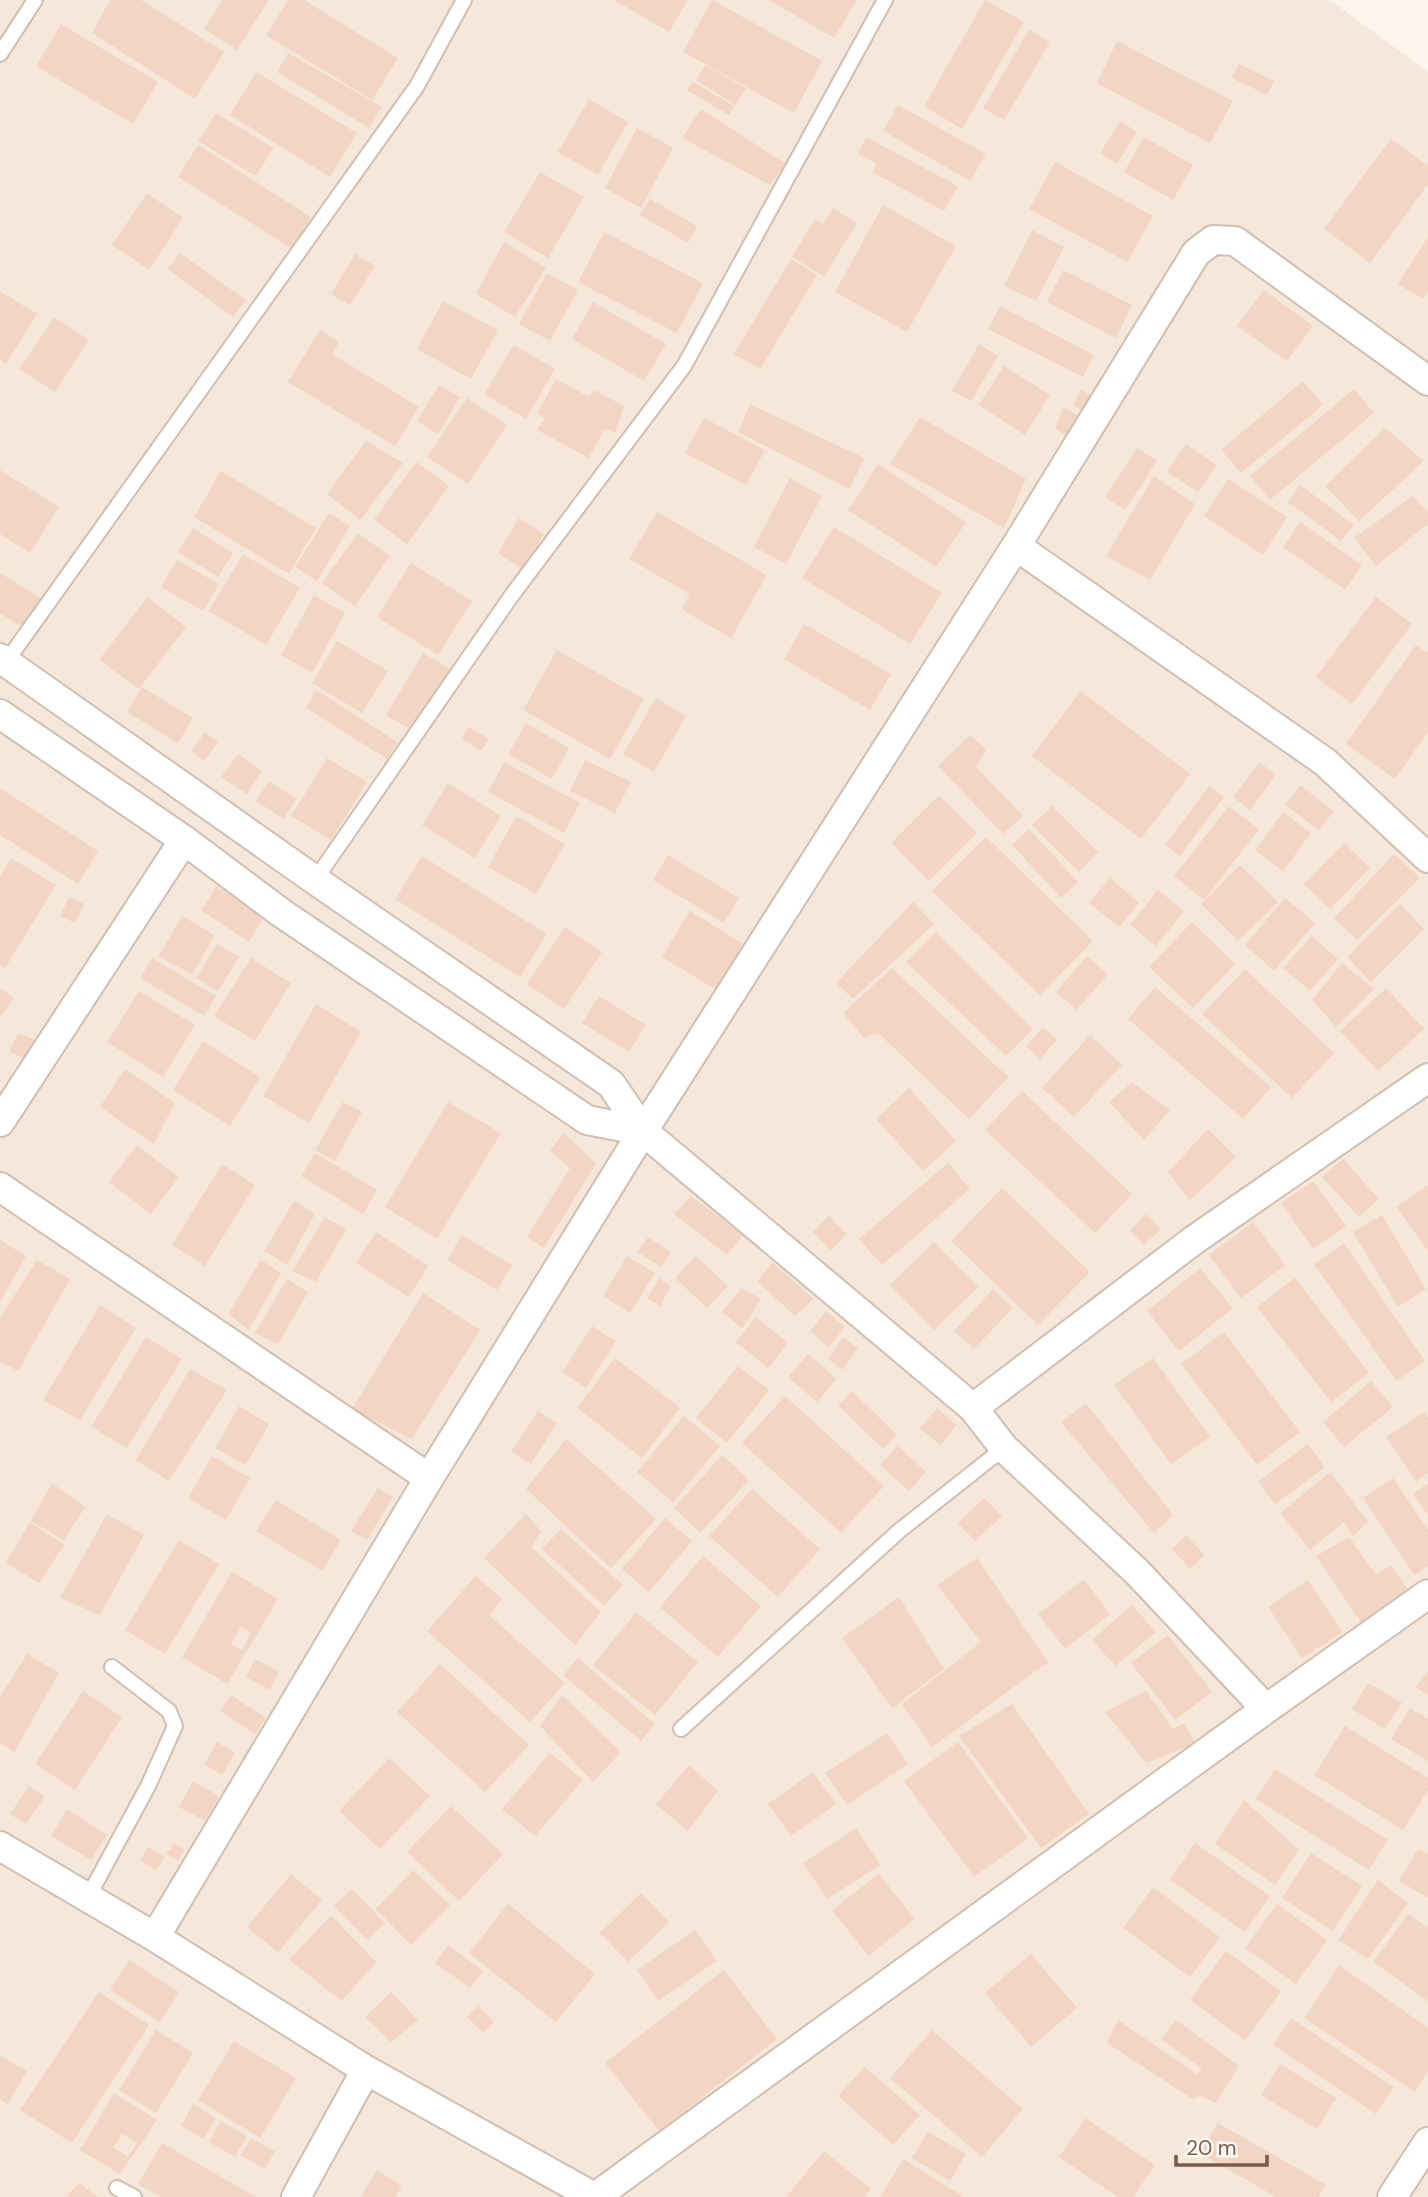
<svg xmlns="http://www.w3.org/2000/svg" width="1428" height="2197" font-family="'DM Sans',sans-serif">
  <rect width="100%" height="100%" fill="#fdf6ec"/>
  <path fill="#f5e8da" d="M0 0H1330L1428 72V2197H0Z"/>
  <path fill="#f3d5c3" fill-rule="evenodd" d="M110 0H141L224 52 195 99 92 33Z
    M222 0H269L237 50 204 29Z
    M288 0H304L398 58 372 100 266 35Z
    M614 0H688L669 32Z
    M712 0 822 61 794 113 683 52Z
    M769 0H854L856 1 834 38Z
    M985 0 1024 22 962 129 924 106Z
    M61 24 158 82 133 124 36 66Z
    M1029 30 1050 42 1004 120 983 108Z
    M1117 41 1233 101 1210 143 1097 83Z
    M288 53 382 107 369 128 277 72Z
    M1239 64 1274 81 1267 95 1232 78Z
    M705 65 746 88 735 105 696 80Z
    M256 72 357 133 330 177 230 115Z
    M693 82 734 106 729 115 687 90Z
    M589 99 628 122 598 175 558 152Z
    M898 105 986 154 970 181 883 131Z
    M701 109 786 164 770 185 682 138Z
    M216 113 273 148 256 176 198 141Z
    M1120 121 1137 132 1117 164 1100 153Z
    M637 128 673 148 641 208 605 188Z
    M866 137 958 186 944 211 872 172 877 164 858 154Z
    M1144 137 1193 165 1173 200 1124 172Z
    M1391 139 1428 166V184L1370 263 1324 229Z
    M198 145 311 217 291 248 178 177Z
    M1055 162 1153 216 1127 262 1029 209Z
    M540 172 584 197 548 258 504 232Z
    M147 193 183 218 149 270 112 245Z
    M650 199 697 226 688 243 640 215Z
    M883 205 956 246 907 332 835 292Z
    M833 208 857 223 824 277 792 257 815 219 823 224Z
    M1032 230 1064 247 1036 301 1004 286Z
    M604 232 703 283 677 333 578 282Z
    M1428 237V291L1423 299 1398 284Z
    M504 242 546 268 515 317 476 294Z
    M180 253 246 300 233 317 168 269Z
    M355 254 375 266 350 305 331 294Z
    M791 259 817 275 760 369 734 354Z
    M1063 270 1132 305 1116 338 1047 302Z
    M547 273 578 290 550 341 519 324Z
    M1264 290 1313 326 1287 361 1237 326Z
    M0 291 37 314 6 364 0 360Z
    M443 301 498 330 471 379 417 349Z
    M593 302 666 344 644 381 572 339Z
    M1000 306 1094 355 1083 377 988 329Z
    M54 317 89 340 55 392 19 369Z
    M320 330 339 342 332 354 419 407 395 446 288 382Z
    M979 344 998 356 971 401 952 391Z
    M514 345 555 369 526 419 484 394Z
    M1004 366 1050 395 1025 435 979 405Z
    M556 379 590 397 594 390 624 406 615 433 605 428 589 458 537 430 545 418 537 414Z
    M1303 381 1323 405 1241 473 1221 450Z
    M439 385 460 397 438 434 417 421Z
    M1354 389 1374 413 1270 500 1250 476Z
    M1081 390 1100 400 1091 416 1073 405Z
    M467 398 507 425 468 484 427 457Z
    M750 404 864 458 850 489 738 432Z
    M1063 407 1084 419 1071 439 1055 429Z
    M920 417 1026 479 1004 528 890 464Z
    M704 418 765 450 746 485 685 453Z
    M1385 428 1424 461 1359 521 1325 486Z
    M366 441 403 463 360 520 327 494Z
    M1186 444 1217 465 1198 492 1167 472Z
    M1137 448 1157 461 1125 510 1105 497Z
    M416 462 449 486 407 544 374 520Z
    M878 464 966 522 936 567 848 510Z
    M0 470 59 507 30 553 0 534Z
    M221 471 316 528 289 574 194 517Z
    M1154 476 1195 504 1150 580 1106 556Z
    M790 478 822 496 786 564 754 547Z
    M1228 479 1287 517 1263 555 1204 516Z
    M1300 485 1354 525 1341 541 1288 502Z
    M1412 496 1428 512V524L1376 566 1354 538Z
    M657 512 767 575 731 638 681 609 690 594 629 559Z
    M329 513 350 526 317 581 295 567Z
    M519 518 544 534 522 569 498 553Z
    M1300 522 1362 565 1345 590 1283 547Z
    M834 527 942 593 910 644 802 578Z
    M193 528 233 553 218 577 178 552Z
    M358 533 390 556 355 606 322 583Z
    M243 554 300 588 266 645 209 611Z
    M177 560 219 584 203 611 161 587Z
    M411 563 472 601 438 655 377 617Z
    M0 573 41 598 23 628 0 613Z
    M314 595 345 613 312 673 281 655Z
    M147 597 186 627 139 689 99 660Z
    M1376 597 1412 624 1352 704 1316 677Z
    M804 624 891 674 870 710 784 659Z
    M337 641 388 671 362 713 312 683Z
    M1416 645 1428 653V732L1395 779 1346 744Z
    M557 650 644 699 610 759 523 710Z
    M423 653 450 669 413 731 386 715Z
    M142 687 193 718 178 743 127 712Z
    M316 690 398 742 387 759 306 708Z
    M1081 691 1190 774 1141 839 1032 756Z
    M656 698 686 716 654 772 623 754Z
    M526 723 569 748 552 779 508 754Z
    M469 727 489 739 481 751 462 739Z
    M205 732 218 742 204 761 191 751Z
    M970 735 986 749 976 767 1023 816 1003 834 938 766Z
    M238 754 262 771 247 794 221 777Z
    M327 758 367 782 331 840 291 816Z
    M585 760 631 782 615 813 570 791Z
    M504 762 580 803 564 833 488 792Z
    M1259 762 1276 775 1250 810 1233 797Z
    M269 781 296 799 284 819 256 801Z
    M448 783 501 816 475 858 422 825Z
    M1300 785 1334 811 1319 830 1285 805Z
    M1209 786 1224 797 1180 856 1165 845Z
    M0 788 98 851 78 884 0 835Z
    M939 795 977 833 929 881 891 843Z
    M1052 806 1098 852 1079 872 1032 825Z
    M1229 806 1259 829 1204 900 1174 876Z
    M1283 812 1311 833 1283 871 1255 850Z
    M516 816 565 844 536 894 488 867Z
    M1029 829 1078 882 1061 898 1012 845Z
    M986 837 1093 941 1040 995 932 891Z
    M1344 843 1370 868 1330 909 1304 884Z
    M1394 854 1420 878 1357 940 1334 918Z
    M668 855 739 898 724 923 653 880Z
    M422 856 547 934 520 977 395 899Z
    M11 858 56 885 5 968 0 965V877Z
    M1240 865 1278 902 1238 941 1201 904Z
    M1110 878 1139 903 1119 927 1089 903Z
    M217 886 264 917 249 942 201 910Z
    M1158 890 1184 911 1156 946 1130 925Z
    M69 897 84 904 75 923 60 916Z
    M1285 898 1315 923 1274 971 1245 945Z
    M913 902 934 924 853 999 836 983Z
    M1400 904 1424 929 1371 982 1347 957Z
    M690 911 751 949 723 994 662 957Z
    M182 916 215 935 192 975 159 956Z
    M1192 922 1235 964 1193 1008 1149 967Z
    M565 927 602 952 564 1009 527 984Z
    M936 932 1033 1029 1006 1056 906 962Z
    M1312 936 1338 959 1310 991 1283 968Z
    M217 944 239 957 218 991 196 978Z
    M1087 956 1108 974 1077 1010 1056 992Z
    M152 958 216 996 204 1016 140 978Z
    M251 958 291 983 255 1041 214 1016Z
    M1342 963 1374 989 1336 1027 1312 1000Z
    M892 968 1008 1077 969 1119 878 1033 864 1038 843 1013Z
    M1245 969 1334 1053 1292 1098 1202 1014Z
    M1155 987 1271 1087 1243 1119 1128 1019Z
    M0 988 14 998 0 1017Z
    M1386 988 1424 1029 1378 1071 1340 1031Z
    M139 991 195 1025 163 1077 107 1042Z
    M599 996 646 1025 629 1052 582 1023Z
    M316 1004 361 1032 309 1123 263 1096Z
    M1043 1027 1057 1040 1040 1059 1026 1046Z
    M18 1033 41 1042 30 1062 9 1051Z
    M1090 1035 1122 1065 1074 1117 1042 1088Z
    M203 1041 260 1077 230 1126 173 1090Z
    M125 1069 175 1103 154 1144 100 1107Z
    M1132 1082 1170 1110 1144 1140 1109 1102Z
    M909 1088 956 1141 923 1171 876 1119Z
    M1022 1091 1132 1194 1095 1233 985 1130Z
    M343 1102 362 1112 335 1161 315 1150Z
    M448 1102 501 1133 437 1239 385 1207Z
    M1208 1129 1236 1157 1190 1200 1168 1172Z
    M564 1133 596 1164 544 1248 527 1237 570 1168 550 1150Z
    M137 1145 179 1177 151 1214 109 1182Z
    M315 1153 377 1190 363 1214 301 1176Z
    M1343 1159 1379 1199 1359 1217 1322 1177Z
    M948 1163 970 1189 882 1265 859 1239Z
    M222 1164 255 1185 205 1266 172 1245Z
    M1313 1181 1346 1226 1313 1249 1281 1203Z
    M1428 1185V1251L1396 1207Z
    M1002 1188 1090 1272 1038 1325 951 1241Z
    M691 1196 743 1235 727 1255 674 1214Z
    M294 1201 315 1214 287 1265 264 1251Z
    M1146 1214 1161 1229 1144 1245 1130 1231Z
    M1382 1215 1426 1289 1398 1307 1353 1232Z
    M829 1216 847 1234 831 1250 813 1232Z
    M325 1217 346 1229 316 1282 292 1271Z
    M1253 1222 1285 1265 1241 1298 1209 1255Z
    M376 1232 428 1266 409 1297 356 1263Z
    M462 1235 512 1265 497 1290 447 1260Z
    M648 1237 671 1252 661 1267 637 1252Z
    M0 1240 26 1256 0 1302Z
    M934 1242 978 1287 934 1330 890 1285Z
    M1344 1243 1425 1361 1396 1381 1314 1264Z
    M627 1256 655 1273 630 1313 603 1296Z
    M696 1256 728 1286 707 1308 675 1278Z
    M37 1260 70 1279 18 1371 0 1361V1318Z
    M261 1260 281 1273 249 1330 228 1314Z
    M772 1262 814 1299 795 1316 758 1282Z
    M1200 1268 1233 1308 1179 1351 1147 1311Z
    M659 1278 671 1286 660 1306 647 1298Z
    M1295 1278 1369 1373 1331 1402 1257 1307Z
    M287 1279 308 1292 278 1344 255 1333Z
    M741 1288 761 1299 742 1328 722 1312Z
    M993 1289 1013 1308 974 1349 954 1331Z
    M423 1293 480 1330 412 1439 352 1409Z
    M100 1305 136 1328 80 1420 43 1400Z
    M826 1311 845 1327 829 1347 810 1331Z
    M756 1317 788 1343 768 1368 736 1342Z
    M592 1326 616 1341 586 1388 562 1372Z
    M1224 1332 1300 1432 1257 1465 1181 1364Z
    M146 1337 182 1359 127 1448 91 1427Z
    M843 1337 858 1348 843 1370 828 1359Z
    M808 1354 837 1379 817 1402 788 1377Z
    M615 1358 680 1408 642 1458 577 1408Z
    M1153 1358 1210 1437 1171 1464 1114 1385Z
    M738 1366 769 1390 727 1443 696 1418Z
    M190 1369 227 1390 169 1481 136 1460Z
    M1371 1381 1393 1407 1344 1447 1323 1422Z
    M852 1391 897 1435 883 1449 838 1405Z
    M785 1396 884 1486 841 1533 742 1443Z
    M1086 1403 1173 1515 1154 1533 1061 1422Z
    M239 1406 269 1424 246 1465 215 1448Z
    M937 1408 957 1425 940 1445 920 1428Z
    M538 1411 557 1423 531 1464 511 1451Z
    M1424 1412 1428 1418V1473L1416 1481 1386 1437Z
    M684 1416 720 1446 673 1502 637 1472Z
    M566 1439 656 1519 611 1568 526 1489Z
    M1308 1444 1325 1467 1275 1504 1258 1482Z
    M898 1446 926 1472 909 1491 880 1465Z
    M722 1455 749 1480 700 1533 674 1508Z
    M212 1456 250 1478 226 1520 188 1498Z
    M1330 1472 1368 1522 1353 1536 1344 1522 1310 1550 1280 1513Z
    M1393 1478 1428 1530V1566L1414 1575 1363 1498Z
    M52 1483 85 1507 64 1540 31 1521Z
    M1428 1483V1515L1413 1494Z
    M378 1488 393 1497 367 1540 351 1531Z
    M752 1489 820 1549 778 1597 709 1536Z
    M984 1498 1002 1516 975 1541 958 1523Z
    M276 1500 341 1540 322 1571 256 1531Z
    M107 1514 144 1535 100 1615 60 1598Z
    M526 1514 541 1531 531 1547 601 1612 575 1645 484 1558Z
    M665 1518 692 1541 649 1592 622 1569Z
    M30 1522 64 1545 39 1583 6 1563Z
    M561 1529 623 1585 604 1606 542 1549Z
    M1186 1535 1205 1555 1190 1569 1172 1549Z
    M1349 1537 1376 1575 1391 1565 1410 1592 1362 1624 1316 1556Z
    M179 1540 219 1564 165 1654 125 1630Z
    M703 1556 761 1606 718 1657 660 1607Z
    M977 1558 1048 1662 932 1747 902 1704 981 1642 937 1585Z
    M232 1572 278 1599 227 1684 182 1657ZM241 1627 251 1632 242 1650 231 1644Z
    M476 1576 502 1599 489 1615 565 1683 530 1722 427 1631Z
    M1084 1579 1110 1614 1065 1649 1038 1614Z
    M1308 1580 1343 1632 1302 1658 1268 1607Z
    M899 1597 944 1669 892 1708 842 1638Z
    M1132 1605 1156 1632 1115 1666 1092 1640Z
    M636 1612 698 1662 655 1715 593 1665Z
    M1168 1635 1212 1692 1175 1720 1131 1663Z
    M27 1654 59 1673 14 1752 0 1743V1697Z
    M578 1658 655 1724 641 1741 563 1675Z
    M255 1659 279 1671 270 1690 246 1677Z
    M440 1664 529 1745 485 1792 397 1712Z
    M1428 1671V1696L1416 1687Z
    M1368 1683 1402 1703 1385 1729 1352 1709Z
    M83 1691 122 1717 75 1790 35 1764Z
    M1146 1691 1173 1729 1184 1723 1196 1743 1146 1763 1105 1712Z
    M231 1695 266 1718 255 1734 220 1711Z
    M562 1695 621 1752 593 1782 540 1726Z
    M1012 1704 1089 1814 1041 1848 959 1736Z
    M1410 1708 1428 1719V1761L1391 1739Z
    M1345 1726 1428 1778V1790L1403 1830 1314 1775Z
    M887 1733 908 1764 847 1805 825 1773Z
    M217 1742 235 1753 222 1775 204 1764Z
    M958 1742 1028 1838 974 1877 904 1781Z
    M550 1753 583 1780 535 1836 502 1809Z
    M389 1758 430 1796 380 1849 339 1811Z
    M689 1765 718 1791 688 1831 656 1804Z
    M1275 1769 1388 1840 1369 1870 1256 1799Z
    M813 1772 836 1804 791 1836 768 1804Z
    M193 1781 219 1796 205 1821 179 1807Z
    M29 1786 45 1796 26 1824 10 1814Z
    M1244 1800 1299 1850 1275 1885 1215 1844Z
    M451 1806 503 1854 459 1901 407 1852Z
    M67 1809 107 1835 91 1860 51 1836Z
    M856 1828 880 1865 827 1899 803 1863Z
    M174 1843 184 1850 178 1861 167 1854Z
    M1195 1843 1270 1896 1245 1932 1170 1880Z
    M148 1847 165 1857 156 1870 140 1860Z
    M1418 1849 1428 1854V1898L1399 1881Z
    M1311 1853 1362 1886 1333 1931 1282 1898Z
    M413 1870 450 1905 411 1945 376 1909Z
    M291 1874 322 1900 278 1952 247 1927Z
    M879 1874 915 1919 868 1956 832 1910Z
    M1378 1880 1408 1903 1368 1959 1338 1940Z
    M1153 1887 1220 1937 1190 1977 1123 1928Z
    M352 1889 385 1923 367 1940 334 1906Z
    M641 1893 669 1922 628 1962 600 1933Z
    M508 1904 595 1974 556 2022 469 1953Z
    M1277 1904 1327 1940 1296 1984 1245 1948Z
    M1408 1914 1428 1928V2001L1373 1962Z
    M331 1915 376 1962 342 2001 289 1960Z
    M695 1930 717 1961 658 2001 637 1970Z
    M448 1945 483 1971 470 1988 435 1963Z
    M1226 1951 1281 1991 1245 2040 1190 2000Z
    M1031 1954 1077 2008 1031 2047 985 1993Z
    M129 1960 179 1992 160 2022 110 1990Z
    M1339 1965 1428 2028V2071L1415 2092 1304 2018Z
    M724 1970 777 2039 659 2131 605 2063Z
    M99 1992 149 2025 72 2143 20 2110Z
    M391 1992 418 2020 391 2042 365 2017Z
    M478 2006 494 2022 483 2032 467 2017Z
    M1291 2018 1394 2087 1376 2114 1273 2045Z
    M1118 2020 1197 2074 1202 2069 1161 2039 1176 2020 1239 2066 1216 2103 1198 2095 1194 2100 1107 2043Z
    M156 2030 193 2053 156 2113 119 2090Z
    M932 2030 1023 2109 982 2157 890 2078Z
    M234 2041 296 2078 260 2138 198 2100Z
    M0 2056 27 2071 8 2104 0 2099Z
    M1280 2064 1336 2098 1317 2129 1261 2095Z
    M865 2067 920 2115 893 2145 838 2096Z
    M114 2093 157 2120 120 2174 80 2150ZM122 2134 137 2143 128 2157 113 2147Z
    M193 2104 216 2118 204 2139 181 2126Z
    M1085 2118 1155 2165 1133 2197H1118L1059 2157Z
    M221 2121 247 2136 235 2157 209 2142Z
    M1218 2123 1326 2185 1318 2197H1276L1200 2153Z
    M928 2132 966 2154 950 2181 912 2158Z
    M251 2138 275 2151 265 2169 241 2155Z
    M162 2143 256 2197H161L138 2184Z
    M824 2151 871 2189 864 2197H786Z
    M903 2159 964 2197H880Z
    M377 2170 402 2186 395 2197H360Z
    M79 2183 98 2197H66Z"/>
  <g fill="none" stroke-linecap="round" stroke-linejoin="round">
    <g stroke="#d1beb0" stroke-width="18">
      <path id="lane" d="M0 54 35 0
        M6 662 417 86 464 0
        M315 880 512 595 684 366 885 0
        M681 1729 899 1531 1004 1448
        M87 1899 148 1786 175 1726 169 1711 112 1667
        M117 2188 134 2197"/>
    </g>
    <g stroke="#d1beb0" stroke-width="32">
      <path id="street" d="M1016 546 1325 762 1428 858
        M0 658 315 880 611 1084 643 1131 973 1408 1004 1448 1137 1572 1266 1709
        M0 714 184 840 280 912 587 1120 643 1131
        M0 1122 184 840
        M0 1187 429 1478
        M973 1408 1194 1240 1428 1078
        M0 1846 155 1937 366 2070 594 2197
        M155 1937 429 1478 643 1131 1016 546 1196 253 1213 240 1235 241 1428 381
        M296 2197 366 2070
        M595 2197 1266 1709 1428 1594
        M1392 2197 1428 2142"/>
    </g>
    <use href="#lane" stroke="#fff" stroke-width="14"/>
    <use href="#street" stroke="#fff" stroke-width="28"/>
  </g>
  <path d="M1176 2155v10h91v-10" fill="none" stroke="#7a5c4d" stroke-width="3.5"/>
  <text x="1186" y="2155" font-size="21" fill="#7a5c4d" stroke="#fffaf3" stroke-width="5" paint-order="stroke">20 m</text>
</svg>
